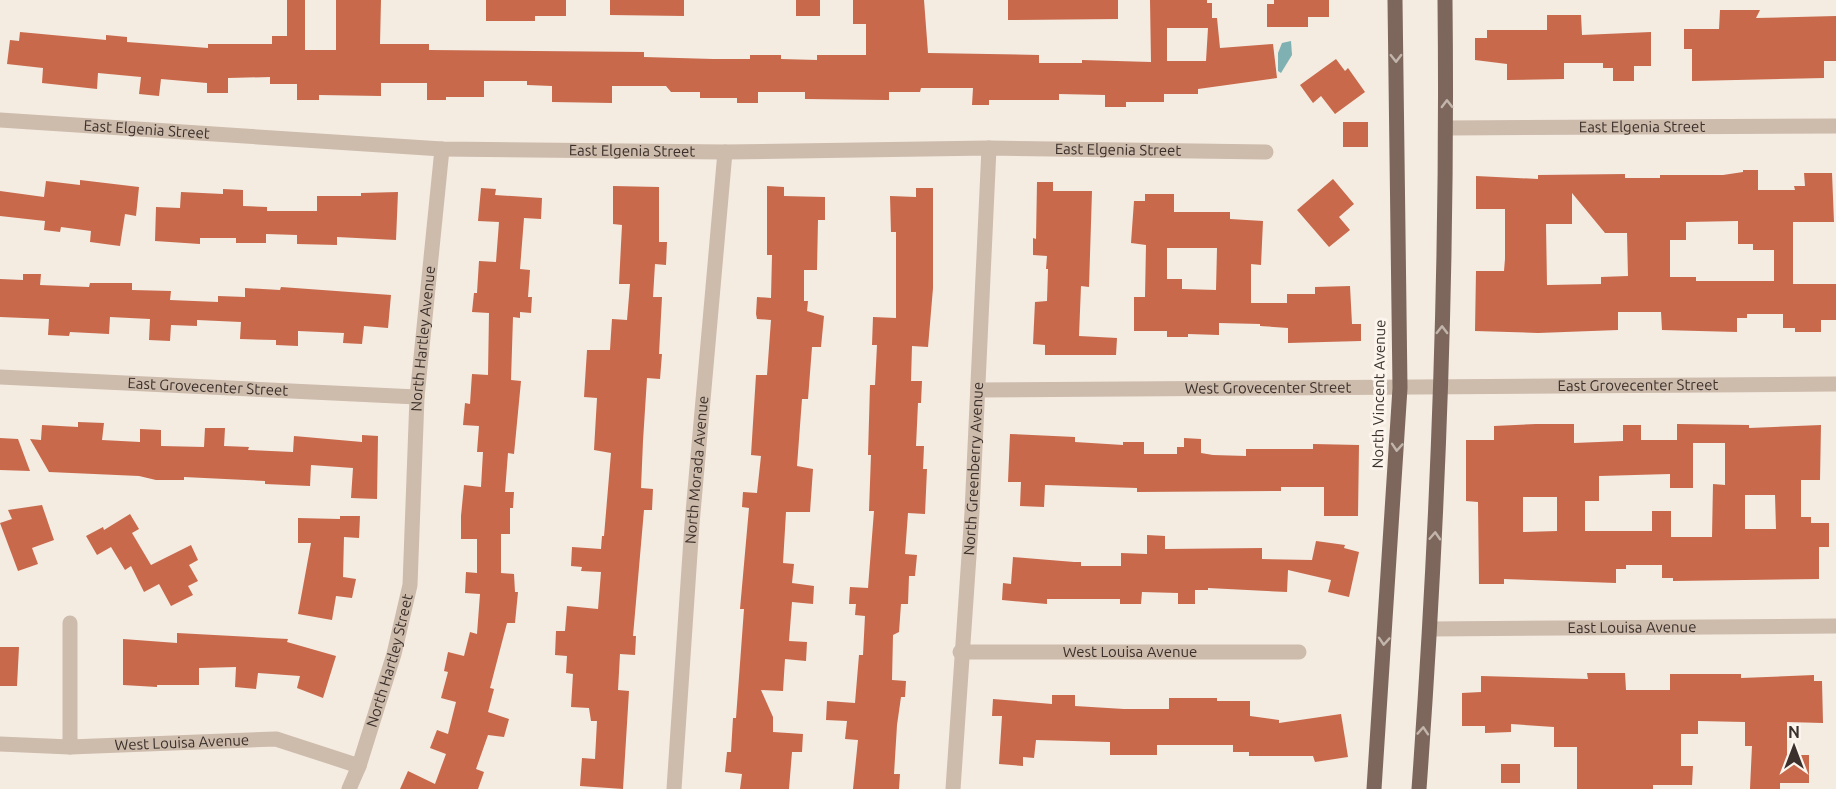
<svg xmlns="http://www.w3.org/2000/svg" width="1836" height="789" font-family="Ubuntu,sans-serif">
  <rect width="100%" height="100%" fill="#f4ebe1"/>
  <path fill="#7fb0b2" d="M1291 41 1292 55 1281 73 1278 71V53L1282 43Z"/>
  <path fill="#c8694b" fill-rule="evenodd" d="M287 0H305V50H336V0H381L380 44H429V50L644 52V57L713 59H750V55H781V59L817 60V55H866V24H853V0H924L928 53 1039 55V63H1082V60L1151 62 1150 0H1207V3H1212V18H1217L1220 48 1273 44 1277 78 1198 89V94H1164V102H1126V107H1105V95L1059 94V100H989V105H972L973 88H921L920 92H889V100H886L805 99V92H758V103H737V98H700V92H671L666 86H612V103L552 102V86L527 85V81H484V97H446V100H427V83H381V96L319 95V100H297V84H270V77L228 78V93H207V83L161 79 159 96 139 94 141 77 98 73 97 89 42 83 43 68 7 64 10 40 19 41 20 32 106 40V35L127 37V42L208 48V44H272V36H287ZM1167 28H1208L1206 61H1167Z
    M486 0H566V16H535V21H486Z
    M610 0H684V16L610 15Z
    M796 0H820V16H796Z
    M1008 0H1118V19L1008 20Z
    M1274 0H1329V17H1308V27H1267V4H1274Z
    M1720 10H1760L1756 18 1836 16V61H1824V78L1692 81V49H1684V29H1719Z
    M1547 15H1581L1582 35 1651 32V66H1634V81H1613V68H1603V63H1564V79L1507 80V64L1475 60V38H1487V30H1547Z
    M1336 59 1345 71 1348 68 1365 92 1335 114 1321 96 1313 103 1300 85Z
    M1343 122H1368V147H1343Z
    M1743 170H1758V190H1795L1794 186H1805L1804 173H1832L1834 222H1793V284H1836V320H1821V332H1795V328H1783V314H1747V318H1737V332L1662 330 1661 312H1618V330L1538 333 1475 331 1476 271H1504L1505 259V209H1476V176L1538 179V175L1625 174V178H1660V175H1723L1743 172ZM1572 193 1605 233H1627L1628 276 1601 277V284L1547 285 1546 224H1572ZM1738 221V244H1753V250H1774V281H1696V277H1670V240H1686V222Z
    M1333 179 1354 204 1339 217 1350 230 1329 247 1297 210Z
    M80 180 139 187 136 216 125 214 120 246 90 242 91 231 61 227 60 232 44 230 45 221 0 216V191L44 197 46 181 80 185Z
    M1037 182H1053V191H1092L1089 287 1081 286 1079 336 1117 338 1116 355H1045V345L1033 344 1035 302 1047 301 1048 269H1046L1047 256 1033 255V238L1036 239Z
    M613 186 659 187V242H667L666 265 655 264 653 297H662L659 354H662L660 379 647 378 643 441 641 488 653 489 652 510H644L633 636H636L635 655 620 654 618 690 629 691 623 789 580 786 582 758 595 759 597 721H591L589 708 571 707 573 674 566 673 567 656 555 655 556 631H565L567 606 598 609 601 572 581 571 582 567 571 566 572 547 601 549 602 536H604L611 453 594 450 597 398 584 397 587 350H610L612 319 627 320 630 284H619L622 225 613 224Z
    M767 186 784 187V196L825 197V220H818L817 270H804V301H808L807 311 824 316 821 347H812L808 399H802L797 466 813 469 810 512H786L783 563 794 564 792 583 814 586 813 604 792 602 789 641 807 642 806 661 785 659 783 691 761 690 773 717V732L803 734 802 752H792L789 789H740L742 774 725 772 727 752H731L733 718H736L744 609H740L749 508 742 507 743 492 757 493 761 456 751 455 756 375H767L771 320 757 319 756 314 757 297 771 298 772 255H767Z
    M481 188 496 189 495 195 542 198 541 219 524 218 520 269 530 270 528 297H532L531 313 520 312V318L513 317 511 380 521 381 514 454 508 453 505 492H514L513 508H510V534H501V573L514 574 515 592H518L515 623H507L490 688 494 689 488 712 509 719 504 737 488 735 476 769 484 772 478 789H400L408 771 435 784 446 754 430 748 437 730 448 734 456 702 441 698 448 672 444 671 448 652 464 656 470 632 477 634 480 594 465 593 466 572 477 573V539H461V516L464 485 481 487 483 452H477L479 426 463 425 465 403 470 404 472 374 488 375 489 313 472 312 474 293H477L479 261 496 262 499 222 478 221Z
    M916 188H933V288L928 347 912 346 911 381H922L921 403H918L916 446H924L923 469H927L925 514 908 513 905 554 917 555 915 576H909L908 604H901L899 632 893 635 892 680 906 681 905 697H901L897 725 894 774H900L899 789H853L858 740 845 739 847 721 826 720 827 701 855 703 859 655H863L865 616 855 615 856 604H849L850 587 868 588 874 511H869L871 455H868L870 385H875L877 345H872L873 317 896 318V232H891L890 196 916 197Z
    M223 189 243 190V206L267 207V211H317V196H361V193L398 192 396 240 337 237V245L297 244V235L266 234V243H236V238H200V244L155 241 156 207 180 208 181 192 223 194Z
    M1145 194H1174V212H1230V219L1263 221 1261 265 1251 264V303H1287V294H1315V287L1350 286 1352 324H1361V341L1288 343V328L1260 326V324L1219 323V335L1188 334V337H1167V331H1134V297H1145L1146 245 1131 243 1134 201H1145ZM1167 248H1217L1216 290 1182 289V279H1167Z
    M23 274H41L40 285 89 287 90 283H132V290L171 291 170 300 218 302V296L245 297V288L280 290 281 287 391 295 388 328 364 326 362 344 343 343 344 333 298 331V346L276 345V340L240 339 241 322 197 320V326L171 325 170 341 149 340 150 319 110 317 109 334 70 332 69 336 48 335 49 319 0 317V279L23 280Z
    M78 422 104 423 102 440 140 442V429L161 430V446L204 447 205 428H225L224 446 249 447 248 450 293 452 294 436 362 442V435L378 436 377 499 351 498 353 468 311 465 310 486 265 484V481L184 477V480H156L139 476 49 472 30 439 41 440 42 425 78 427Z
    M1536 424H1574V443L1623 441V425H1641V440H1677V424L1749 425V428L1821 425 1820 480H1801V517H1811V523H1829V547H1819V579L1673 581V578H1662V565H1626V569H1616V583L1504 579V584H1479L1478 502 1466 501V440H1494V426ZM1693 443H1725V485L1713 484 1712 537H1671V511H1652V531H1585V501H1599V476L1670 474V488H1693ZM1745 495H1775L1776 529H1745ZM1523 497H1557V531L1523 532Z
    M1010 434 1075 437V442L1123 445V442H1144V454H1177V447H1184V438L1201 439V453L1213 455 1246 456V449H1313V444L1359 445 1358 516H1324V487H1281V491L1137 492V488L1045 485 1044 507 1020 506 1021 482H1008Z
    M0 438 18 439 30 471 0 470Z
    M42 505 54 540 32 548 38 564 18 571 0 523 12 519 8 510Z
    M130 514 139 529 132 533 151 565 191 545 198 560 189 565 198 581 188 586 193 595 171 606 159 584 144 592 131 566 125 570 111 547 97 555 86 536 103 527 104 530Z
    M340 516H360L359 538 344 537 343 577 356 579 352 598 336 596 332 620 298 614 311 543H298V518L340 519Z
    M1147 535 1165 536V549L1262 548V559L1312 560 1316 541 1345 545 1344 548 1359 552 1349 597 1328 592 1331 580 1288 570 1287 592 1208 588V590H1195V604H1178V593L1142 592 1141 604H1120V599H1047V604L1002 600 1003 583 1011 584 1013 557 1074 562H1081V566H1121V553L1147 554Z
    M177 633 288 639 287 642 336 656 323 698 297 688 300 676 258 673 256 689 235 687 236 667 199 668V685H157V687L123 685V639L177 643Z
    M0 647H19L17 686H0Z
    M1587 673H1625L1626 690H1670V674H1741V678L1814 675V681H1822L1823 723 1787 722V755H1809V783H1780V789H1750L1752 746H1745V722L1698 721V734H1681V766H1693L1692 785H1653V789H1577V747H1554V727L1511 724V732L1485 733V726H1462V693L1481 692V676L1588 679Z
    M1052 695H1075V706L1124 709H1169V698H1217V701H1250V716L1279 720V723L1341 714 1348 757 1315 762 1313 756H1249V752H1233V745H1157V755H1110V742L1036 740 1034 758 1023 757V766L999 764 1002 716H992L993 699 1052 704Z
    M1501 764H1520V783H1501Z"/>
  <g fill="none" stroke-linecap="round" stroke-linejoin="round">
    <g stroke="#cdbbac" stroke-width="15">
      <path id="s1" d="M0 120 442 149 725 152 989 148 1266 152"/>
      <path id="s2" d="M1447 128 1836 126"/>
      <path id="s3" d="M0 377 417 397"/>
      <path id="s4" d="M978 390 1836 384"/>
      <path d="M70 623V747"/>
      <path id="s5" d="M1430 629 1836 626"/>
      <path id="s6" d="M960 652H1299"/>
      <path id="s7" d="M0 744 70 747 276 739 359 766"/>
      <path id="s8" d="M349 789 359 766 394 654 410 585 417 397 442 149"/>
      <path id="s9" d="M674 789 692 524 725 152"/>
      <path id="s10" d="M953 789 972 512 989 148"/>
    </g>
    <path stroke="#7d675c" stroke-width="15" d="M1374 789 1400 388 1395 0
      M1419 789C1438 527 1448 263 1445 0"/>
  </g>
  <defs><path id="oneway-chevron" d="M-2-3.5L2.5 0L-2 3.5" fill="none" stroke-width="1.6" stroke-linecap="round" stroke-linejoin="round" transform="scale(1.5)"/></defs>
  <g stroke="#c2b5ac">
    <use href="#oneway-chevron" transform="translate(1396 58) rotate(89)"/>
    <use href="#oneway-chevron" transform="translate(1447 104) rotate(-91)"/>
    <use href="#oneway-chevron" transform="translate(1442 330) rotate(-89)"/>
    <use href="#oneway-chevron" transform="translate(1397 447) rotate(94)"/>
    <use href="#oneway-chevron" transform="translate(1435 536) rotate(-87)"/>
    <use href="#oneway-chevron" transform="translate(1384 641) rotate(94)"/>
    <use href="#oneway-chevron" transform="translate(1423 731) rotate(-86)"/>
  </g>
  <g text-anchor="middle" stroke-width="6" stroke-linejoin="round" paint-order="stroke">
    <g font-size="15" fill="#3b302b" stroke="#fbf5ee">
      <text dy="5" stroke="none"><textPath href="#s2" startOffset="195">East Elgenia Street</textPath></text>
      <text dy="5" stroke="none"><textPath href="#s1" startOffset="147">East Elgenia Street</textPath></text>
      <text dy="5" stroke="none"><textPath href="#s1" startOffset="1119">East Elgenia Street</textPath></text>
      <text dy="5" stroke="none"><textPath href="#s1" startOffset="633">East Elgenia Street</textPath></text>
      <text dy="5" stroke="none"><textPath href="#s8" startOffset="460">North Hartley Avenue</textPath></text>
      <text dy="5" stroke="none"><textPath href="#s4" startOffset="660">East Grovecenter Street</textPath></text>
      <text dy="5" stroke="none"><textPath href="#s3" startOffset="208">East Grovecenter Street</textPath></text>
      <text dy="5" stroke="none"><textPath href="#s4" startOffset="290">West Grovecenter Street</textPath></text>
      <text transform="translate(1379 394) rotate(-89)" y="5">North Vincent Avenue</text>
      <text dy="5" stroke="none"><textPath href="#s10" startOffset="321">North Greenberry Avenue</textPath></text>
      <text dy="5" stroke="none"><textPath href="#s9" startOffset="320">North Morada Avenue</textPath></text>
      <text dy="5" stroke="none"><textPath href="#s5" startOffset="202">East Louisa Avenue</textPath></text>
      <text dy="5" stroke="none"><textPath href="#s6" startOffset="170">West Louisa Avenue</textPath></text>
      <text dy="5" stroke="none"><textPath href="#s8" startOffset="135">North Hartley Street</textPath></text>
      <text dy="5" stroke="none"><textPath href="#s7" startOffset="182">West Louisa Avenue</textPath></text>
    </g>
  </g>
  <g transform="translate(1794 747)" stroke="#fbf5ee" stroke-width="4.5" paint-order="stroke">
  <path d="M0-4.5L10 22L0 15L-10 22Z" fill="#3b302b"/>
  <text y="-9" font-size="16" font-weight="bold" text-anchor="middle" fill="#3b302b">N</text>
  </g>
</svg>
